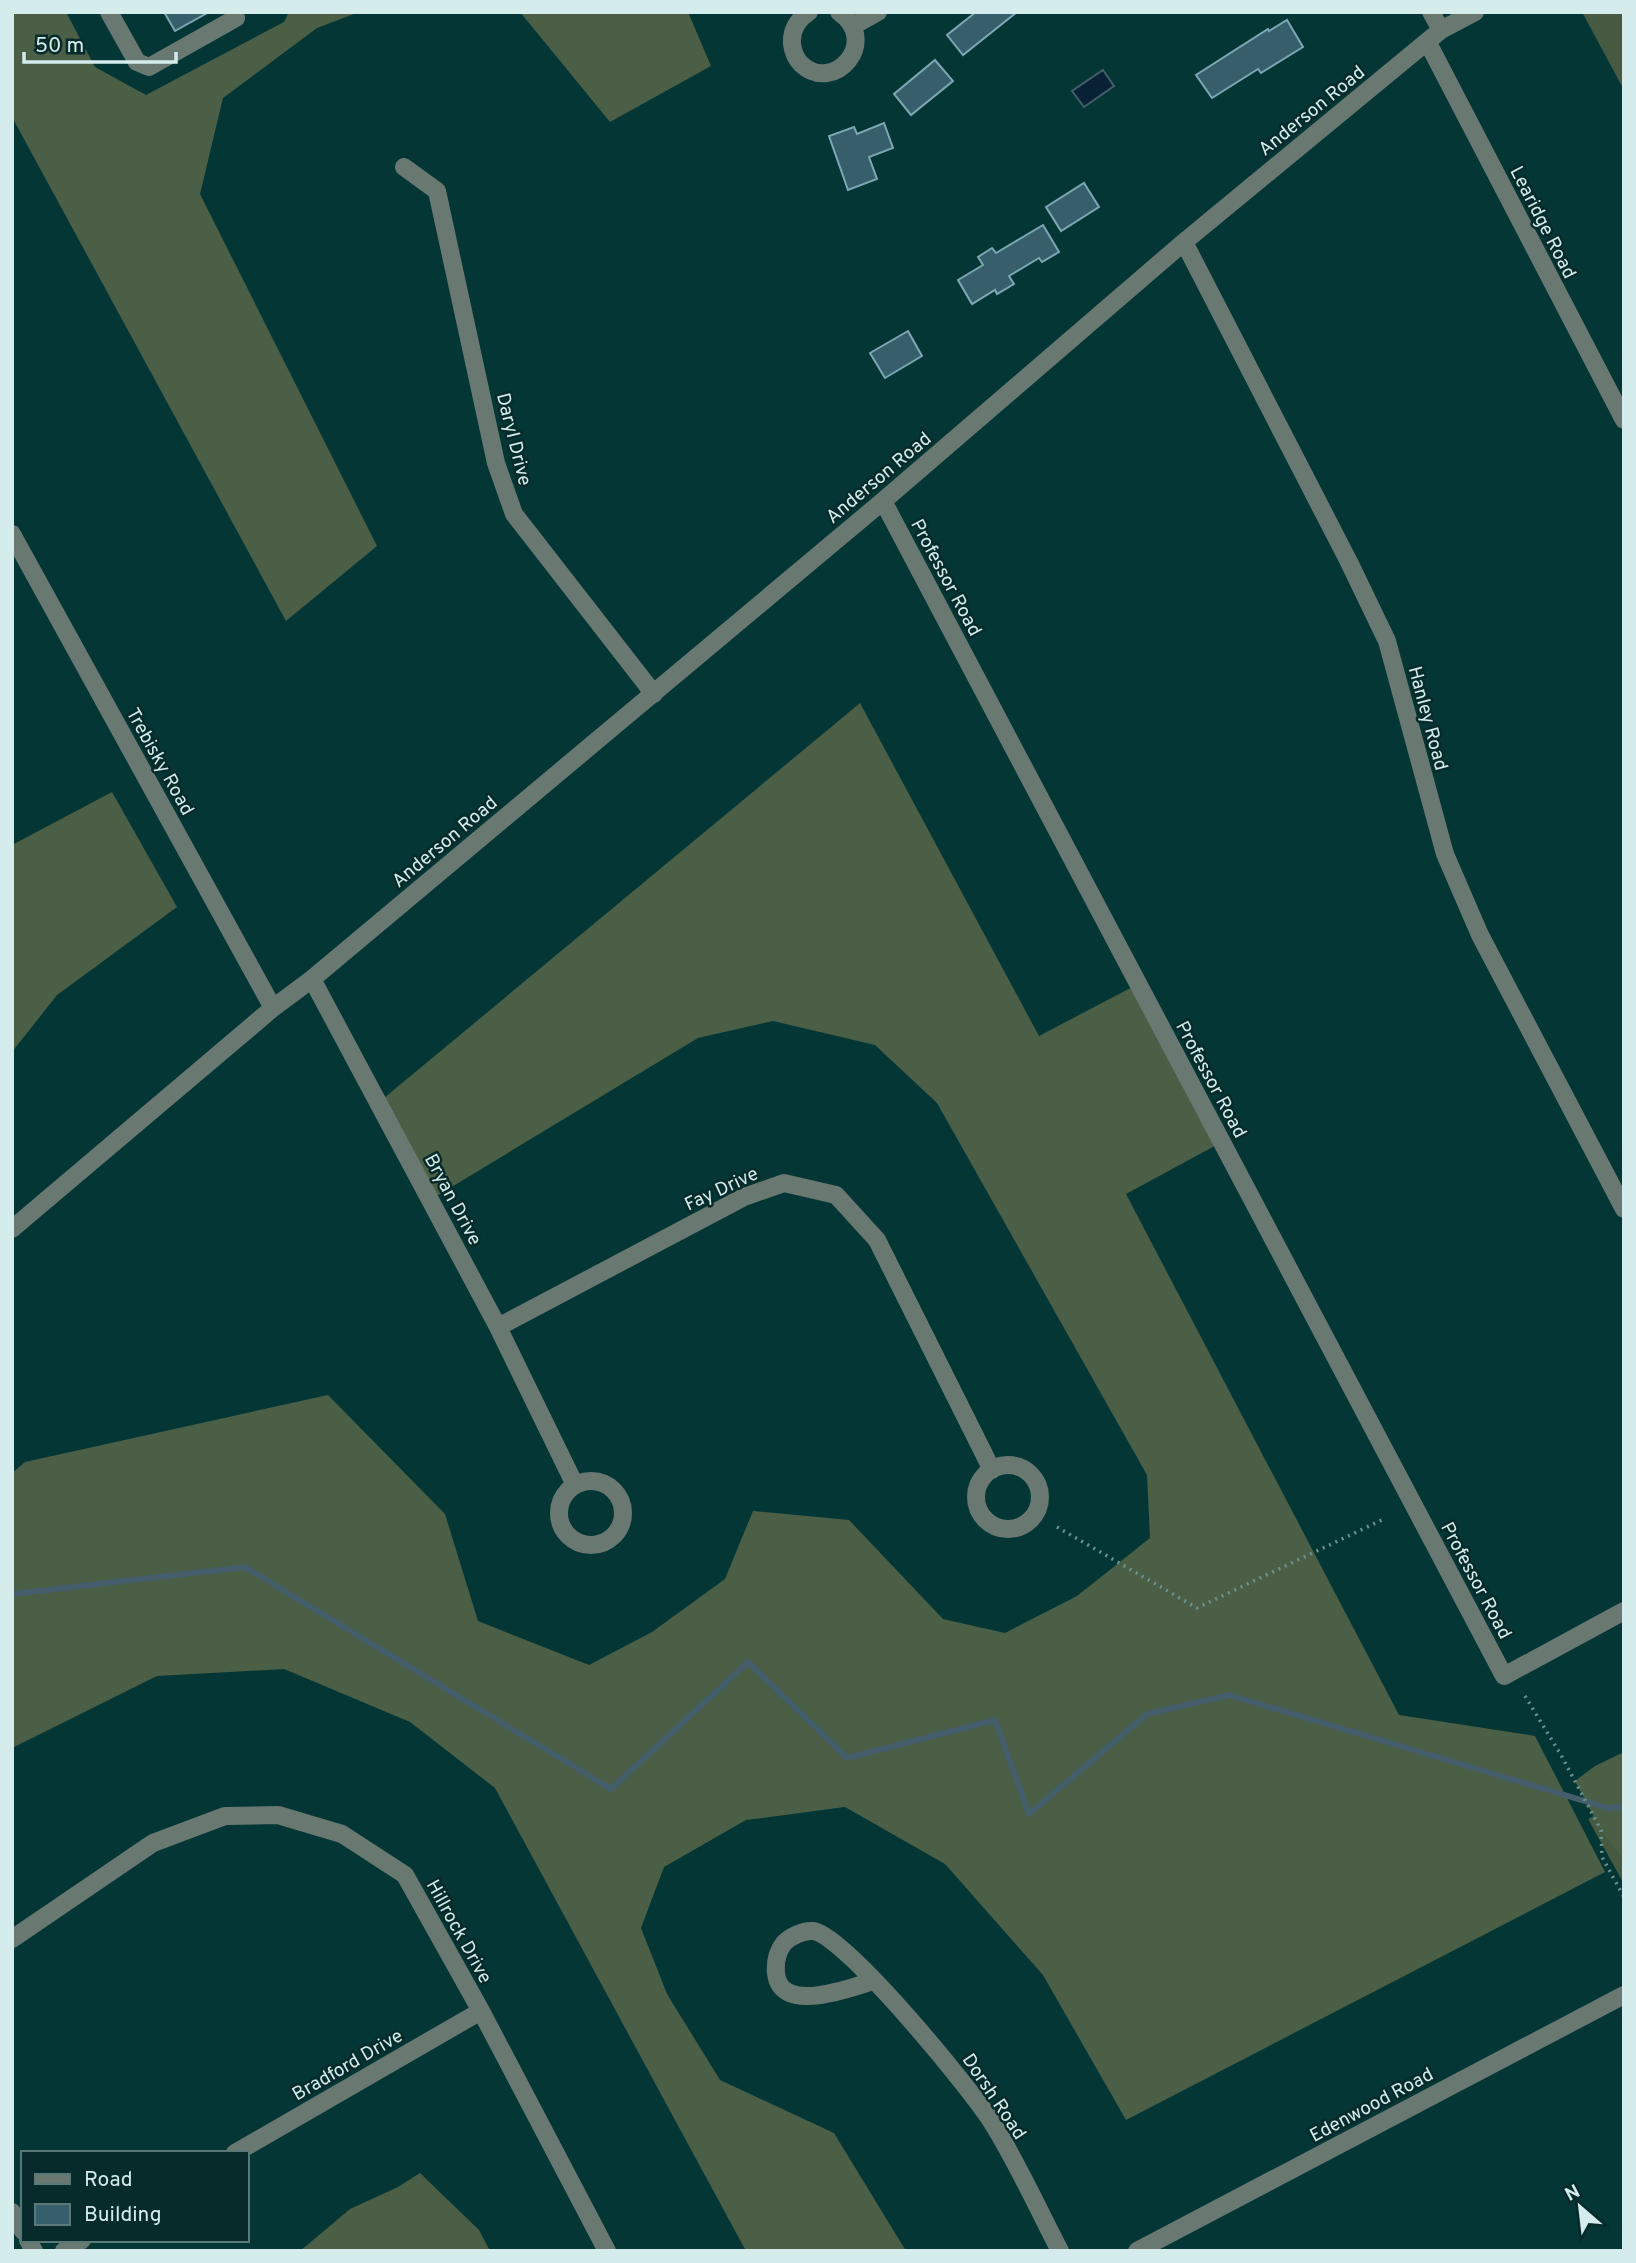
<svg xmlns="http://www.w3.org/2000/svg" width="1636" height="2263" font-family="Overpass,sans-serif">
  <rect width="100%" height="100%" fill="#043635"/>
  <path fill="#455a41" d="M1582 12H1624V90Z
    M1624 1800V1884L1588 1819Z"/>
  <path fill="#4a5f46" d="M12 12H66L95 67 146 95 284 22 289 12H359L317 28 223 98 200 194 377 546 286 621 12 117Z
    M520 12H688L711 66 610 122Z
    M860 703 1039 1036 1138 984 1222 1142 1126 1194 1399 1715 1535 1736 1605 1872 1126 2120 1043 1975 945 1864 845 1807 746 1820 664 1867 641 1928 667 1994 720 2080 834 2133 906 2251H746L495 1788 410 1722 284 1669 157 1676 12 1748V1473L25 1462 328 1395 445 1514 478 1621 589 1665 652 1632 725 1579 753 1511 849 1520 943 1619 1005 1633 1077 1596 1150 1538 1147 1475 937 1103 875 1045 773 1021 698 1038 430 1200 378 1103Z
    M112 792 177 907 57 995 12 1052V845Z
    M1624 1752V1860L1601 1830 1575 1781 1595 1766Z
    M420 2173 479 2230 490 2251H300L350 2209 398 2187Z"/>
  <path fill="#082134" stroke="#455e6b" stroke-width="2" d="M1103 70 1114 86 1084 107 1072 91Z"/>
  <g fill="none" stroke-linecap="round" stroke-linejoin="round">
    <path stroke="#455e6b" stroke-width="6" d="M12 1594 245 1567 611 1789 748 1662 847 1758 995 1720 1029 1814 1147 1714 1229 1695 1608 1808 1624 1807"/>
  </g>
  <path fill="#365f6b" stroke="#7ca7b4" stroke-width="2" d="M164 12H209L175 31Z
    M976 12H1017L963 55 947 35Z
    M1287 20 1303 47 1261 73 1258 69 1212 98 1196 75 1268 29 1269 31Z
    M935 60 953 81 911 115 894 94Z
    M884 123 893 148 869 157 877 179 848 190 829 136 854 127 857 134Z
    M1084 183 1099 207 1061 231 1046 207Z
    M1043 225 1059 252 1042 262 1039 258 1009 276 1014 284 997 294 995 290 972 304 958 280 983 265 978 257 992 248 996 253Z
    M908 331 922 356 885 378 870 353Z"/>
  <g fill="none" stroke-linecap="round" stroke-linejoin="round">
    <path stroke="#6d9291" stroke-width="3.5" stroke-dasharray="2 5" stroke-linecap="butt" d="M1057 1527 1197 1608 1386 1518
      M1525 1696 1561 1755 1601 1830 1602 1857 1624 1897
      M1623 1969 1624 1968"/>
    <path stroke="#697972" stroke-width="18" d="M109 12 137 62 149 67 236 18
      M809 12C798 19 791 30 792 44 793 52 796 59 801 64 834 95 881 41 839 12
      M1431 12 1441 30
      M853 26 878 12
      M1428 43 1624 420
      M404 167 437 191 496 463 514 514 654 694
      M1184 242 1349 562 1387 641 1445 854 1480 935 1624 1209
      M883 501 1504 1676 1624 1611
      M12 534 273 1008
      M312 979 498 1327 575 1485
      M12 1229 273 1008 312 979 883 501 1184 242 1441 30 1475 12
      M498 1327 744 1197 784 1183 836 1195 877 1240 992 1470
      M976 1497a32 32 0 1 1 64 0a32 32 0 1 1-64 0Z
      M559 1513a32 32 0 1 1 64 0a32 32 0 1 1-64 0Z
      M12 1939 153 1843 225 1816 278 1815 342 1834 405 1875 481 2011 607 2251
      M873 1981C850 1988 780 2015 776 1973 775 1962 777 1952 784 1943 790 1937 803 1930 813 1931 844 1934 973 2091 993 2124 1018 2164 1038 2209 1060 2251
      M235 2153 481 2011
      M12 2212 23 2231
      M28 2240 34 2251
      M64 2251 82 2240
      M1137 2251 1624 1995"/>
  </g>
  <g text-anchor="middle" stroke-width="5" stroke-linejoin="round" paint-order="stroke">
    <g font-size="19" fill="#d4eceb" stroke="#072b2a">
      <text transform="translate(1311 110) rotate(-39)" y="7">Anderson Road</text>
      <text transform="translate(1544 222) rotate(63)" y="7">Learidge Road</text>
      <text transform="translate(515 439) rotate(76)" y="7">Daryl Drive</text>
      <text transform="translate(878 477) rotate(-40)" y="7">Anderson Road</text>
      <text transform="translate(947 577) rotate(62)" y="7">Professor Road</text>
      <text transform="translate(1429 718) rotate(75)" y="7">Hanley Road</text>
      <text transform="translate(161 761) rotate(61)" y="7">Trebisky Road</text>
      <text transform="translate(444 841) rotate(-40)" y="7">Anderson Road</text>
      <text transform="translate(1212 1079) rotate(62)" y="7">Professor Road</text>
      <text transform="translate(721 1188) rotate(-25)" y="7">Fay Drive</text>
      <text transform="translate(454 1199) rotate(62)" y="7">Bryan Drive</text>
      <text transform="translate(1477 1580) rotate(62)" y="7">Professor Road</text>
      <text transform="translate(460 1931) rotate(61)" y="7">Hillrock Drive</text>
      <text transform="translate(347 2064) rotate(-30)" y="7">Bradford Drive</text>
      <text transform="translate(995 2096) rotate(56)" y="7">Dorsh Road</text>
      <text transform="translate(1371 2104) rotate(-28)" y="7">Edenwood Road</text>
    </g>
  </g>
  <rect width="1636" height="2263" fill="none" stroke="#d4eceb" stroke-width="28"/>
  <rect x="21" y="2151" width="228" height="91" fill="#072b2a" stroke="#597877" stroke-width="2"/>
  <rect x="35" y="2174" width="35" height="10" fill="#697972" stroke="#597877" stroke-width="2"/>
  <text x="84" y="2186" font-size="21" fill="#d4eceb">Road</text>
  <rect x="35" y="2204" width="35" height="21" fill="#365f6b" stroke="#597877" stroke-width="2"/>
  <text x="84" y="2221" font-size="21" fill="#d4eceb">Building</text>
  <g transform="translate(1580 2207) rotate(332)" stroke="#072b2a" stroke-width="5" paint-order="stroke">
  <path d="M0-5L12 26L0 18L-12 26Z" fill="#d4eceb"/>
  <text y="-10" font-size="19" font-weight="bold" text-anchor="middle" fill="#d4eceb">N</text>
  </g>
  <path d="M24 52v10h152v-10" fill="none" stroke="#d4eceb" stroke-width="3.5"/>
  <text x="35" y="52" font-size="21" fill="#d4eceb" stroke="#072b2a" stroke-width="5" paint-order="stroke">50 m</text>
</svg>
